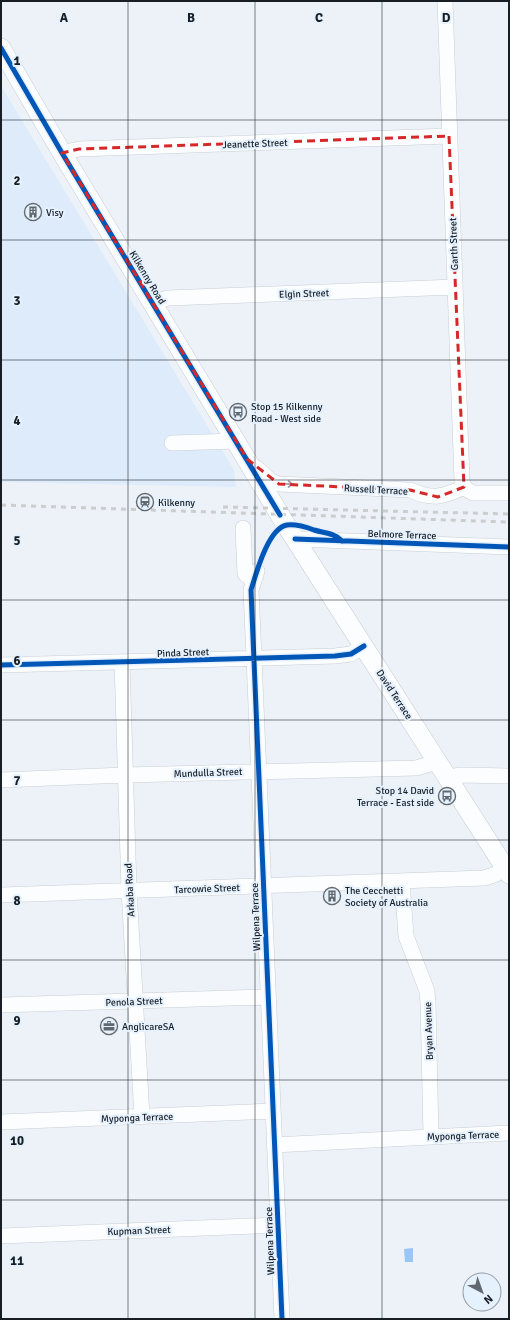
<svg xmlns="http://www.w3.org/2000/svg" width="510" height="1320" font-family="Signika,sans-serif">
  <rect width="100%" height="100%" fill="#ecf2f8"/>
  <path fill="#deebfa" d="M1 86 234 470 236 487 1 482Z"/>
  <path fill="#99c6f3" d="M413 1248V1262H405L404 1249Z"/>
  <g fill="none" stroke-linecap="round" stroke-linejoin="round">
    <g stroke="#c7ced4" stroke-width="16">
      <path id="minor" d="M445 1 462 482 466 489 473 493H509
        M62 153 79 149 449 136
        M154 305 161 300 168 298 455 287
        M172 443 237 441
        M257 468 271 481 279 484 410 490C433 500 443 497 464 487
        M243 528 245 574 254 581
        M295 539 509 547
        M257 571 251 590 254 658 282 1319
        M122 662 129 890 142 1117
        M1 665 335 656 351 654 364 646
        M448 777 462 775 509 776
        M1 780 125 775 416 768 427 765 438 761
        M402 881 406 936 427 991 428 1003 431 1136
        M1 895 484 878 494 875 506 868
        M1 1005 268 997
        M1 1122 272 1111
        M274 1145 509 1133
        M1 1236 278 1225"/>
    </g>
    <g stroke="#c7ced4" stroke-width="20">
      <path id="major" d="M1 48 62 153 286 525 509 874"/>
    </g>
    <use href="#minor" stroke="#fcfdfe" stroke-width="15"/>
    <use href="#major" stroke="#fcfdfe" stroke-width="19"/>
    <path stroke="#cbcdcf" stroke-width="3" stroke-dasharray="5 5" stroke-linecap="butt" d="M1 505 509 522
      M223 507 509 514"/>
    <g stroke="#e6f1fe" stroke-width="8">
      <path id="cycleway" d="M1 48 62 153 280 515
        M295 539 509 547
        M1 665 335 656 351 654 364 646
        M282 1319 251 590C256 574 268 528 287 525 296 524 306 527 314 530 324 533 335 533 342 541"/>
    </g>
    <use href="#cycleway" stroke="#0057b8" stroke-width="5"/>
  </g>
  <defs><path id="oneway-shaft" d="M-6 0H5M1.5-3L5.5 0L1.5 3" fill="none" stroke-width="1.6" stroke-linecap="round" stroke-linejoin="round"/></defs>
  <use stroke="#95999c" href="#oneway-shaft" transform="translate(287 484) rotate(2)"/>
  <path fill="none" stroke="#d62828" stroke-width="3" stroke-dasharray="8 5" stroke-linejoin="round" d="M449 136 464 487 438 497 410 490 279 484 247 459 62 153 79 149Z"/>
  <path fill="none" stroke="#171e25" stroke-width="1" stroke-opacity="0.55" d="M128 1V1319M255 1V1319M382 1V1319M1 120H509M1 240H509M1 360H509M1 480H509M1 600H509M1 720H509M1 840H509M1 960H509M1 1080H509M1 1200H509"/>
  <defs>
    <g id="building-ring" transform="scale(0.9)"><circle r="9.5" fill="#e6f1fe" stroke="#62686f" stroke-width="1.5"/><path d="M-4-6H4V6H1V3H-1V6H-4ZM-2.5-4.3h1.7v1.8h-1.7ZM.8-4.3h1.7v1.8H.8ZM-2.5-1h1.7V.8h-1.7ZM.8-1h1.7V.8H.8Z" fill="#62686f"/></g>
    <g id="bus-ring" transform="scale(0.9)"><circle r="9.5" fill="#e6f1fe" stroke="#62686f" stroke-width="1.5"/><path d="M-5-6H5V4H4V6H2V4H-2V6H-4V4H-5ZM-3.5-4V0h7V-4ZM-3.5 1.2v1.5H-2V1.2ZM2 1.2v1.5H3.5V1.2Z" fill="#62686f"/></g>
    <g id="station-ring" transform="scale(0.9)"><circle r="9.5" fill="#e6f1fe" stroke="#62686f" stroke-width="1.5"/><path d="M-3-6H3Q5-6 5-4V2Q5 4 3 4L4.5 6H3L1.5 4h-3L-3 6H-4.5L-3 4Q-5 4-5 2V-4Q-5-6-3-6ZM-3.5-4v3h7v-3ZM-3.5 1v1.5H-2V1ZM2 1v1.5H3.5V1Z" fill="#62686f"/></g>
    <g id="office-ring" transform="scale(0.9)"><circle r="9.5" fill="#e6f1fe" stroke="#62686f" stroke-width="1.5"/><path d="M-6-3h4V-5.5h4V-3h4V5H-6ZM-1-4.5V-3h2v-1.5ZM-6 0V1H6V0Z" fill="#62686f"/></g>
  </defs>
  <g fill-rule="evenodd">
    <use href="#building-ring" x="33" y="212"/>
    <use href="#bus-ring" x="238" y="412"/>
    <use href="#station-ring" x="145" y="502"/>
    <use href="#bus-ring" x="447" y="796"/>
    <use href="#building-ring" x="332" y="896"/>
    <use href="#office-ring" x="109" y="1026"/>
  </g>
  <g text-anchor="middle" stroke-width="4" stroke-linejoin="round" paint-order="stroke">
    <g font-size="10" fill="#171e25" stroke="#e6f1fe">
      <text transform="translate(255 143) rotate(-2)" y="4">Jeanette Street</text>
      <text transform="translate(453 244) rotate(-92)" y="4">Garth Street</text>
      <text transform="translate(148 277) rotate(59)" y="4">Kilkenny Road</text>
      <text transform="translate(304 293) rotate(-2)" y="4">Elgin Street</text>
      <text transform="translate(376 489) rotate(3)" y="4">Russell Terrace</text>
      <text transform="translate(402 534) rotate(2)" y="4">Belmore Terrace</text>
      <text transform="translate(183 652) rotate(-2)" y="4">Pinda Street</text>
      <text transform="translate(395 694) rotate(57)" y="4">David Terrace</text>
      <text transform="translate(208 772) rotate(-2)" y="4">Mundulla Street</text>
      <text transform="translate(207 888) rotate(-2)" y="4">Tarcowie Street</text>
      <text transform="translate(129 890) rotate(-93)" y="4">Arkaba Road</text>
      <text transform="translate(255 917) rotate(-92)" y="4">Wilpena Terrace</text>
      <text transform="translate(134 1001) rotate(-2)" y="4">Penola Street</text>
      <text transform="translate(428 1031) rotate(-92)" y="4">Bryan Avenue</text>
      <text transform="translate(137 1117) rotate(-2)" y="4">Myponga Terrace</text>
      <text transform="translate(463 1135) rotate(-2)" y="4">Myponga Terrace</text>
      <text transform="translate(139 1230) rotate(-2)" y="4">Kupman Street</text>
      <text transform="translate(269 1241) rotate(-92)" y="4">Wilpena Terrace</text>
    </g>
    <g font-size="10" fill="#171e25" stroke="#e6f1fe" text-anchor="start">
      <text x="46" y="216">Visy</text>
      <text x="251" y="410">Stop 15 Kilkenny<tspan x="251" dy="12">Road - West side</tspan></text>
      <text x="158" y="506">Kilkenny</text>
      <text x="434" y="794" text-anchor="end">Stop 14 David<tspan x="434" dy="12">Terrace - East side</tspan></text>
      <text x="345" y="894">The Cecchetti<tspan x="345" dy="12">Society of Australia</tspan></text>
      <text x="122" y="1030">AnglicareSA</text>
    </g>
  </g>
  <g font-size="13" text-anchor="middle" font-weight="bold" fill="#171e25" stroke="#e6f1fe" stroke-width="4" stroke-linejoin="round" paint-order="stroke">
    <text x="64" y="22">A</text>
    <text x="191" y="22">B</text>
    <text x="319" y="22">C</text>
    <text x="446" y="22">D</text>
    <text x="17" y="65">1</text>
    <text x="17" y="185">2</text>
    <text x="17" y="305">3</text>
    <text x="17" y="425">4</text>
    <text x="17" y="545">5</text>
    <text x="17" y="665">6</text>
    <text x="17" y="785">7</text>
    <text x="17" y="905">8</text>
    <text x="17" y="1025">9</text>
    <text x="17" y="1145">10</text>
    <text x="17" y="1265">11</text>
  </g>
  <rect width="510" height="1320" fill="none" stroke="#171e25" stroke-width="4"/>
  <g transform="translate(482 1292) rotate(139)"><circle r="19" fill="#e6f1fe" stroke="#939da7"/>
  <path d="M0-3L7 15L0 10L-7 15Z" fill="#62686f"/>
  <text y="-6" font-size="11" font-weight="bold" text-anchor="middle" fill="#171e25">N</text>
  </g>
</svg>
